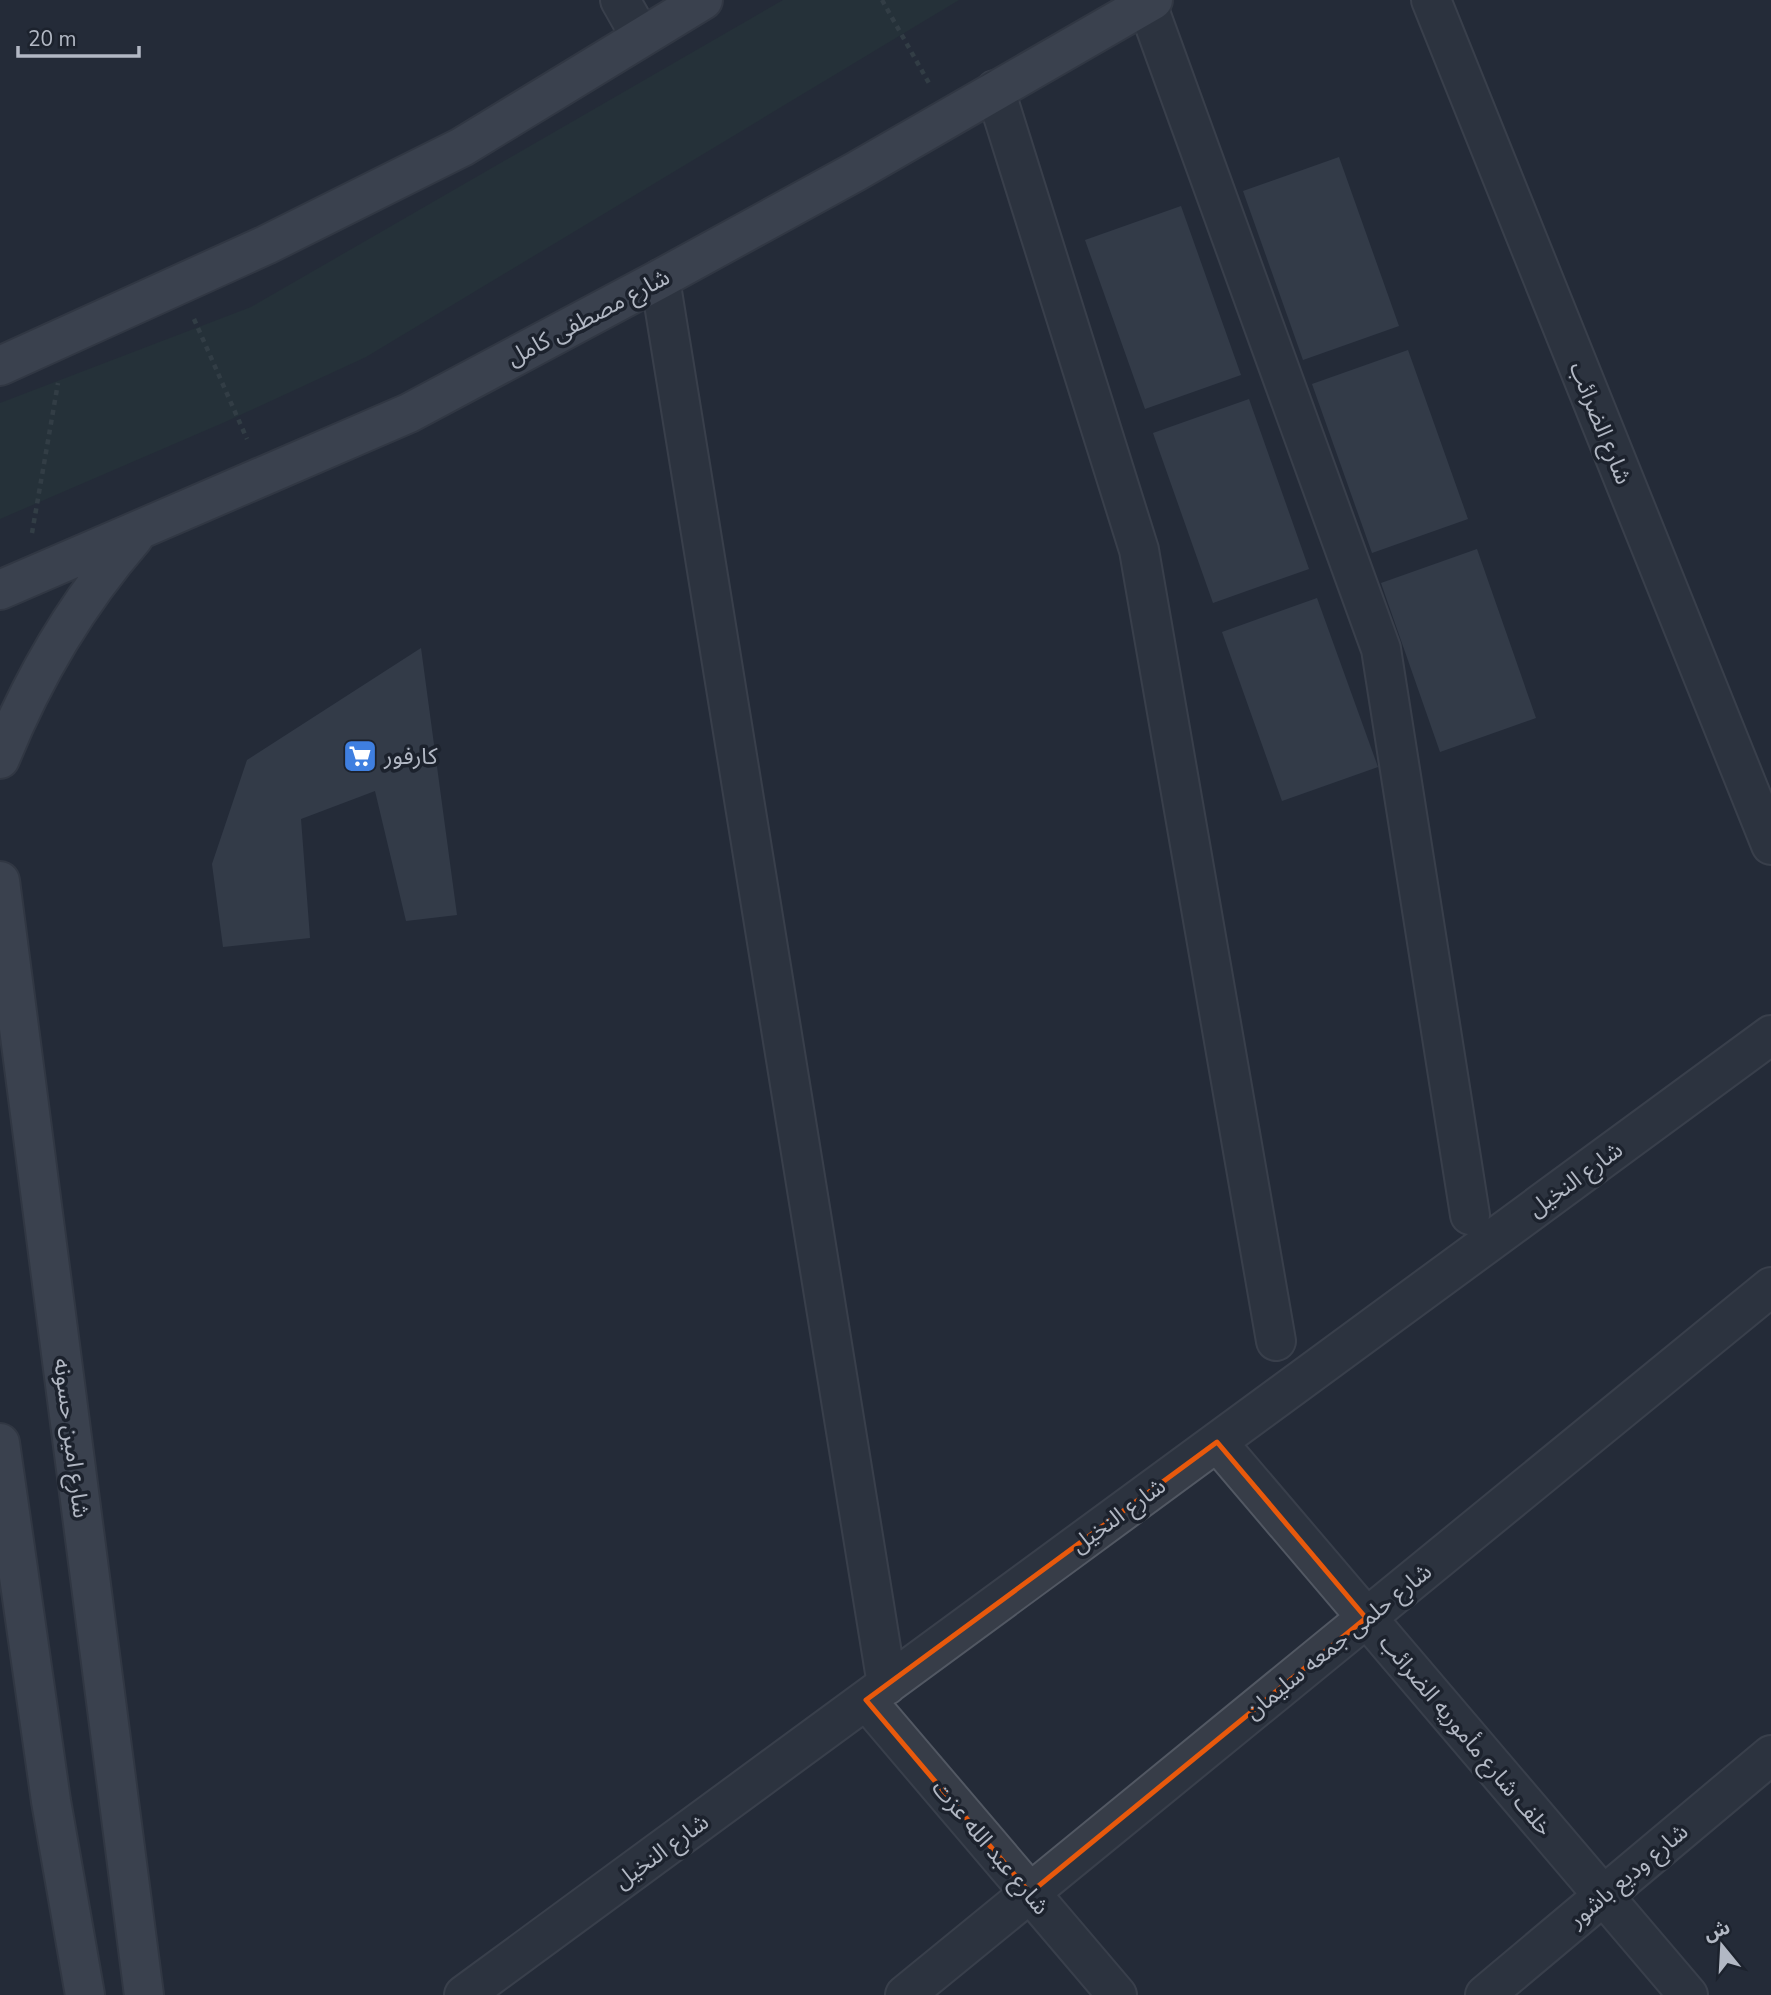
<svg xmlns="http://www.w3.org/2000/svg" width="1771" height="1995" font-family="'Nunito Sans','Noto Sans Arabic',sans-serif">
  <rect width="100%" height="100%" fill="#242b38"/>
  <path fill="#26383a" d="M783 0H959L366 357 225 422 0 519V403L251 307Z"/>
  <path fill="#454e5c" d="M1339 157 1399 326 1303 360 1243 191Z
    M1181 206 1241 375 1145 409 1085 240Z
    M1408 350 1468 519 1372 553 1312 384Z
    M1249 399 1309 569 1213 603 1153 433Z
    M1477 549 1536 718 1440 752 1381 583Z
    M1317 598 1378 767 1282 801 1222 632Z
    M421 648 457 915 406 921 375 791 301 819 310 938 223 947 212 864 247 760Z"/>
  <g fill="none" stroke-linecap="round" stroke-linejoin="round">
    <g stroke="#525863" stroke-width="42">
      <path id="street" d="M620 0 641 37
        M1431 0 1771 845
        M1147 4 1381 649 1470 1215
        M995 90 1139 550 1276 1341
        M660 279 887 1685
        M1217 1442 1688 1995
        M866 1700 1117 1995
        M464 1995 1771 1035
        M905 1995 1771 1287
        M1485 1995 1771 1755"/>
    </g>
    <g stroke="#404651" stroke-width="42">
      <path id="primary" d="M0 366 266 245 462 147 703 0
        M0 590 409 413 660 279 855 172 1153 0
        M0 759C33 677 76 604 134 537
        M0 881 144 1995
        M0 1443 51 1801 85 1995"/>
    </g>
    <path stroke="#435356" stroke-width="4.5" stroke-dasharray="5 5" stroke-linecap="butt" d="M882 0 930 85
      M194 319 247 439
      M32 533 58 383"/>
    <use href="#street" stroke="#373d48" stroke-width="38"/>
    <use href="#primary" stroke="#555c68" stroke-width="38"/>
  </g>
  <path d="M0 0H1771V1995H0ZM1217 1442 1366 1618 1030 1893 866 1700Z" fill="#242b38" fill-opacity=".55" fill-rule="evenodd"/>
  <path fill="none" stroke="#e8590c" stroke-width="5" stroke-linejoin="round" d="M1217 1442 1366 1618 1030 1893 866 1700Z"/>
  <defs>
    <g id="supermarket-square" transform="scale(1.75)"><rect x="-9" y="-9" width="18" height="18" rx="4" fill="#3f7fe0" stroke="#1c222d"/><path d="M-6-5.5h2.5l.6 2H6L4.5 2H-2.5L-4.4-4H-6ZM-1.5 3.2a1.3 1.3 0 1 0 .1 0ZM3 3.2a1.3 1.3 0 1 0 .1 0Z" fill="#fff"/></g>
  </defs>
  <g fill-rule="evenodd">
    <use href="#supermarket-square" x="360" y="756"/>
  </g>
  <g text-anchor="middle" stroke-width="7" stroke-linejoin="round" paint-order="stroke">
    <g font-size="23" fill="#b2b8c4" stroke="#1c222d">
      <text transform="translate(588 317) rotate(-28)" y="8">شارع مصطفى كامل</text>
      <text transform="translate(1601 423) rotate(68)" y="8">شارع الضرائب</text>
      <text transform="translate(1575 1179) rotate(-36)" y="8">شارع النخيل</text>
      <text transform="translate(72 1438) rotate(83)" y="8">شارع امين حسونه</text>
      <text transform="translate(1118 1515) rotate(-36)" y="8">شارع النخيل</text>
      <text transform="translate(1338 1641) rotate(-39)" y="8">شارع حلمى جمعه سليمان</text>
      <text transform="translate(1466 1735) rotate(50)" y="8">خلف شارع مأموريه الضرائب</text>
      <text transform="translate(991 1847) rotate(50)" y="8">شارع عبد الله عزت</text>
      <text transform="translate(661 1851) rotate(-36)" y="8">شارع النخيل</text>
      <text transform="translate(1628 1875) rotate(-40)" y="8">شارع وديع باشور</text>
    </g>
    <g font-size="23" fill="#b2b8c4" stroke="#1c222d" text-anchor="start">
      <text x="384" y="764">كارفور</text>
    </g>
  </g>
  <g transform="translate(1722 1946) rotate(342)" stroke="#1c222d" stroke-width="5" paint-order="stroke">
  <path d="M0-5L12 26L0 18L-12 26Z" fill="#b2b8c4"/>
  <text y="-10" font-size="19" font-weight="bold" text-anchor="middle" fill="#b2b8c4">ش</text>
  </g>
  <path d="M18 46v10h121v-10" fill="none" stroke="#b2b8c4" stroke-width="3.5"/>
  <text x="28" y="46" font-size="21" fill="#b2b8c4" stroke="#1c222d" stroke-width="5" paint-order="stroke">20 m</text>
</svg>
